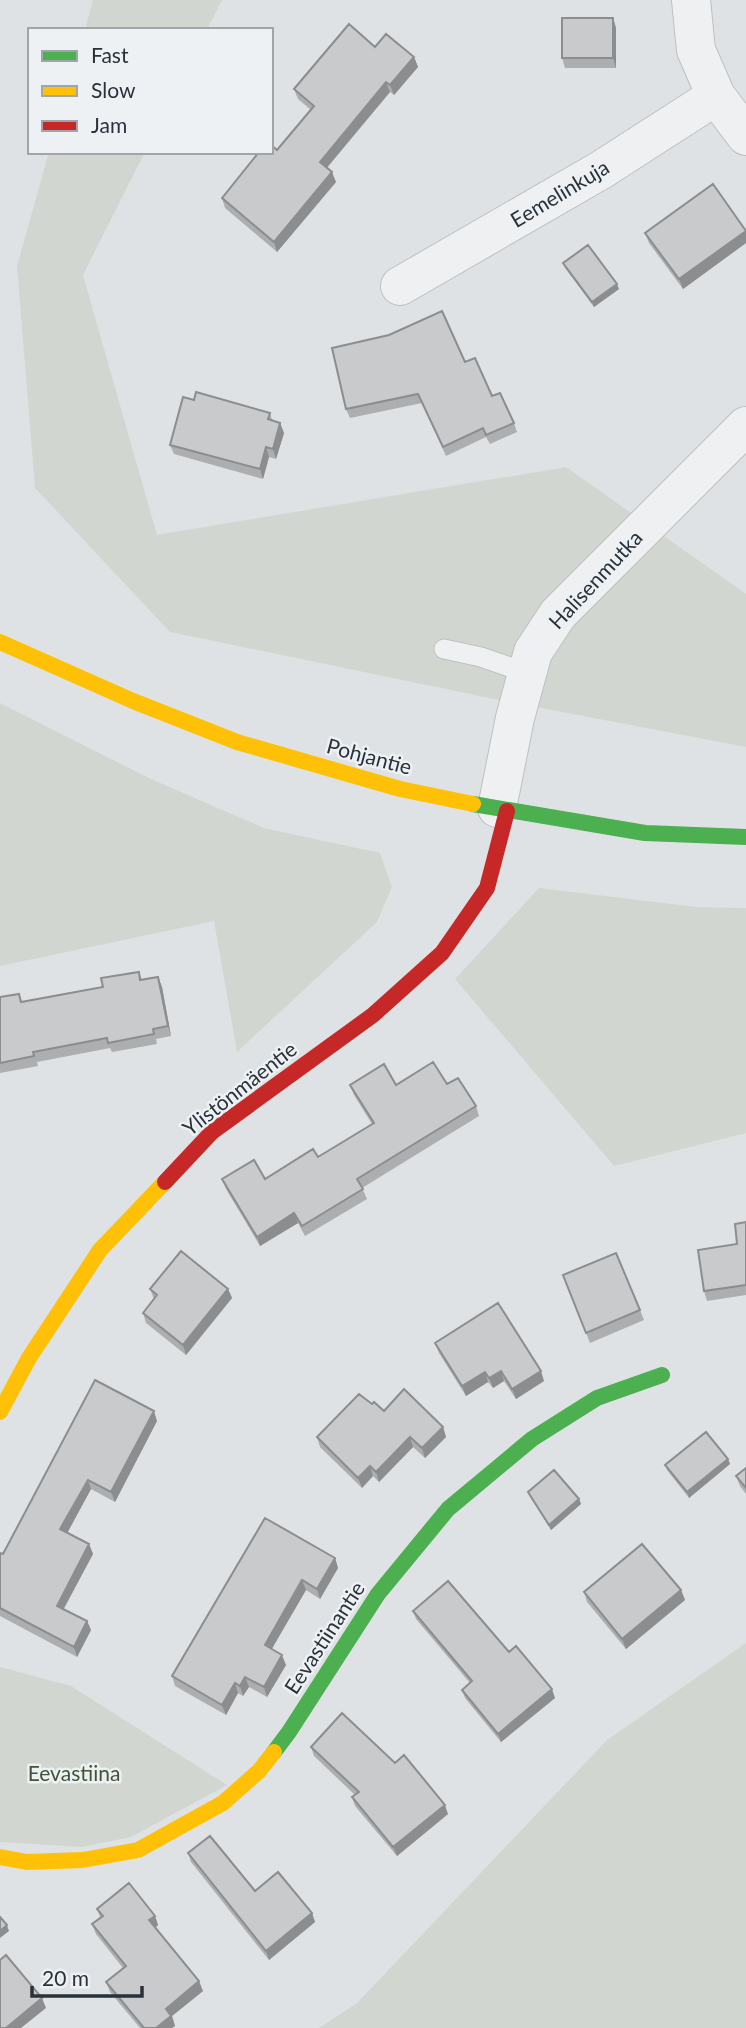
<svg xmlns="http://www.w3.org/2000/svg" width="746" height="2028" font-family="Lato,sans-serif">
  <rect width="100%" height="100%" fill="#dfe2e4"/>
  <path fill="#d1d7d0" d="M93 0H222L207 30H85Z
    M49 152H145L83 275 157 535 566 467 746 594V747L494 699 170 632 35 488 17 266Z
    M0 703 151 779 264 828 380 853 392 887 377 922 237 1052 214 921 0 966Z
    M539 888 697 907 746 908V1133L614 1166 455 979Z
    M746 1643V2028H319L357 2003 607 1740Z
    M0 1667 71 1686 227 1785 131 1837 82 1847 0 1842Z"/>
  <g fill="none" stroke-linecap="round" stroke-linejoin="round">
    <g stroke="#bdc0c2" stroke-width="21">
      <path id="lane" d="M444 649 481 657 527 673"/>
    </g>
    <g stroke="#bdc0c2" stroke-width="40">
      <path id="street" d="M691 0 696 50 716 96 746 136
        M400 286 601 170 716 96
        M497 808 515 718 533 652 558 614 746 426"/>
    </g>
    <use href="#lane" stroke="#eef0f1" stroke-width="19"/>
    <use href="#street" stroke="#eef0f1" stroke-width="38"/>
    <path stroke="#4caf50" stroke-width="16" d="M473 804 645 833 746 837
      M274 1752 289 1732 378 1594 448 1509 532 1439 597 1398 662 1375"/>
    <path stroke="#ffc107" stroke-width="16" d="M0 642 133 701 237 742 400 789 473 804
      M0 1412 29 1358 100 1250 165 1182
      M0 1857 27 1862 83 1860 138 1850 223 1803 259 1771 274 1752"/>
    <path stroke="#c62828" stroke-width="16" d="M165 1182 212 1132 373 1015 442 953 487 888 507 811"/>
  </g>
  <path fill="#acaeaf" d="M613 18 616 28V68H565L562 58Z
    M375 47 414 57 418 67 394 95 390 92 327 168 336 182 277 252 225 208 222 198 277 150 311 110 298 99 294 89Z
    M746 230V243L683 289 649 243 645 233Z
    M563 263 619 289 594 307 565 268Z
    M465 362 514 423 517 432 490 444 486 437 446 456 422 403 350 418 346 409Z
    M194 400 270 413 272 420 280 423 284 433 276 459 269 457 263 479 174 454 170 445Z
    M139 972 142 980 158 977 162 987 171 1036 156 1039 157 1044 112 1052 110 1048 37 1062 38 1066 0 1073V997L22 1002 103 987Z
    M447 1084 476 1106 479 1116 362 1188 367 1199 305 1236 298 1223 260 1246 226 1189 222 1179H265L318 1157 372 1124 354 1095 350 1085Z
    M746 1222V1295L707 1301 704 1291 737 1244Z
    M563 1275 640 1310 644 1320 590 1343Z
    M150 1289H228L232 1298 186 1355 146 1323 143 1313 154 1299Z
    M435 1343 544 1381 516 1399 504 1381 493 1388 488 1382 466 1396 439 1353Z
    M95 1380 157 1421 115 1502 91 1489 67 1533 89 1544 93 1554 64 1609 87 1621 91 1630 77 1657 0 1616V1553L3 1554Z
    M372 1404 384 1411 443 1427 446 1437 425 1458 413 1447 379 1482 373 1476 362 1488 320 1447 317 1437Z
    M728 1459 730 1464 689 1498 667 1470 665 1465Z
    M746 1468V1494L740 1486 736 1476Z
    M528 1492 579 1499 581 1504 551 1530 530 1497Z
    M265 1518 335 1558 338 1568 320 1599 306 1590 272 1649 286 1665 267 1697 249 1687 243 1696 238 1693 226 1715 175 1686 172 1676Z
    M681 1590 685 1600 626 1649 587 1602 584 1592Z
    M413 1611 555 1698 501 1742 465 1698 462 1690 470 1683 416 1619Z
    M311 1747 448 1814 397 1856 355 1806 352 1797 355 1795 314 1756Z
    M188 1853 255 1891 312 1913 315 1922 269 1960 191 1862Z
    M97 1909 155 1916 158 1925 156 1927 203 1991 172 2016 175 2026 172 2028H140L110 1992 106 1982 123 1968 96 1934 92 1924 100 1917Z"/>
  <path fill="#8c8d8f" d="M613 18 616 28V68L613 58Z
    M414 57 418 67 394 95 390 85Z
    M386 82 390 92 323 172 320 162Z
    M332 172 336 182 277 252 274 242Z
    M746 231V243L683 289 679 279Z
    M617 284 619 289 594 307 592 302Z
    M280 423 284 433 276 459 273 449Z
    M266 447 269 457 263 479 260 469Z
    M158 977 162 987 171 1036 168 1026Z
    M294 1213 298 1223 260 1246 257 1237Z
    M228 1289 232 1298 186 1355 183 1345Z
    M501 1371 504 1381 493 1388 489 1378Z
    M541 1371 544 1381 516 1399 512 1389Z
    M485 1372 488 1382 466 1396 462 1386Z
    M154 1411 157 1421 115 1502 111 1492Z
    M443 1427 446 1437 425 1458 422 1448Z
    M410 1437 413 1447 379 1482 376 1472Z
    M728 1459 730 1464 689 1498 687 1492Z
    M370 1466 373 1476 362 1488 358 1478Z
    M88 1480 91 1489 64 1539 60 1529Z
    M579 1499 581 1504 551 1530 549 1525Z
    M89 1544 93 1554 60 1615 57 1606Z
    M335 1558 338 1568 320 1599 317 1589Z
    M302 1580 306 1590 268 1655 265 1645Z
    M681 1590 685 1600 626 1649 622 1639Z
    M87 1621 91 1630 77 1657 74 1647Z
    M282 1655 286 1665 267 1697 264 1687Z
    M245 1677 249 1687 243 1696 240 1686Z
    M235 1683 238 1693 226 1715 222 1705Z
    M552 1689 555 1698 501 1742 498 1734Z
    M445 1805 448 1814 397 1856 393 1847Z
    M312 1913 315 1922 269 1960 266 1951Z
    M155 1916 158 1925 153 1930 149 1920Z
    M7 1925 9 1931 0 1938V1931Z
    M199 1981 203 1991 172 2016 175 2026 172 2028H156L166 2009Z
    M42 1998 46 2008 21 2028H6Z"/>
  <path fill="#c8cacc" stroke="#8c8d8f" stroke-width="2" d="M562 18H613V58H562Z
    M349 24 375 47 386 34 414 57 390 85 386 82 320 162 332 172 274 242 222 198 259 152H271V145L277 150 314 106 294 89Z
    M713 184 746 231 679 279 645 233Z
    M588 245 617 284 592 302 563 263Z
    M442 311 465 362 475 358 492 396 500 393 514 423 486 435 483 428 443 447 418 394 346 409 332 348 389 335Z
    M196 392 270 413 268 419 280 423 273 449 266 447 260 469 170 445 183 397 194 400Z
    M139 972 140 980 158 977 168 1026 153 1029 154 1034 108 1043 107 1038 33 1052 34 1056 0 1063V997L19 994 21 1002 103 987 101 978Z
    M433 1062 447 1084 458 1078 476 1106 357 1179 363 1189 302 1226 294 1213 257 1237 222 1179 254 1160 265 1179 313 1149 318 1157 374 1123 350 1085 384 1064 396 1085Z
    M746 1222V1285L704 1291 698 1250 737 1244 735 1224Z
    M181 1251 228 1289 183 1345 143 1313 157 1295 150 1289Z
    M616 1253 640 1310 586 1333 563 1275Z
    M498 1303 541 1371 512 1389 501 1371 489 1378 485 1372 462 1386 435 1343Z
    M95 1380 154 1411 111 1492 88 1480 60 1529 89 1544 57 1606 87 1621 74 1647 0 1608V1553L3 1554Z
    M404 1389 443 1427 422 1448 410 1437 376 1472 370 1466 358 1478 317 1437 359 1394 372 1404 374 1402 384 1411Z
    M706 1432 728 1459 687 1492 665 1465Z
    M746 1468V1488L736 1476Z
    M554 1470 579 1499 549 1525 528 1492Z
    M265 1518 335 1558 317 1589 302 1580 265 1645 282 1655 264 1687 245 1677 240 1686 235 1683 222 1705 172 1676Z
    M642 1544 681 1590 622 1639 584 1592Z
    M448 1581 509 1652 516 1646 552 1689 498 1734 462 1690 472 1681 413 1611Z
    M342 1713 395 1763 404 1755 445 1805 393 1847 352 1797 359 1792 311 1747Z
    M210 1836 255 1891 278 1872 312 1913 266 1951 188 1853Z
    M129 1883 155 1916 149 1920 199 1981 166 2009 171 2016 156 2028H144L106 1982 126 1966 92 1924 103 1916 97 1909Z
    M0 1917 7 1925 0 1931Z
    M6 1955 42 1998 6 2028H0V1960Z"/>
  <g text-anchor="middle" stroke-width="5" stroke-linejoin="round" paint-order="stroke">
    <g font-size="21" fill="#29323a" stroke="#edf1f3">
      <text transform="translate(560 194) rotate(-31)" y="7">Eemelinkuja</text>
      <text transform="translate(596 580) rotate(-47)" y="7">Halisenmutka</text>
      <text transform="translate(369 757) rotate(15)" y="7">Pohjantie</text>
      <text transform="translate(240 1089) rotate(-38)" y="7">Ylistönmäentie</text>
      <text transform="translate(325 1638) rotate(-57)" y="7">Eevastiinantie</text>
    </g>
    <g font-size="21" fill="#425438" stroke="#edf1f3">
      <text x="74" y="1781">Eevastiina</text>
    </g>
  </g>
  <rect x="28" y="28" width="245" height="126" fill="#edf1f3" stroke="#9fa5a9" stroke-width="2"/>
  <rect x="42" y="51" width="35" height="10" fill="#4caf50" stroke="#9fa5a9" stroke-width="2"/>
  <text x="91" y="63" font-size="21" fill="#29323a">Fast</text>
  <rect x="42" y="86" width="35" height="10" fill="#ffc107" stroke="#9fa5a9" stroke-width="2"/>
  <text x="91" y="98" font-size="21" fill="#29323a">Slow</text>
  <rect x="42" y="121" width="35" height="10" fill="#c62828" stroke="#9fa5a9" stroke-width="2"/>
  <text x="91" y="133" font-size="21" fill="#29323a">Jam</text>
  <path d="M32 1986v10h110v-10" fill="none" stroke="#29323a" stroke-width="3.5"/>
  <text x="42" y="1986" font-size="21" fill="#29323a" stroke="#edf1f3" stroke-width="5" paint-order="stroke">20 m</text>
</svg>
